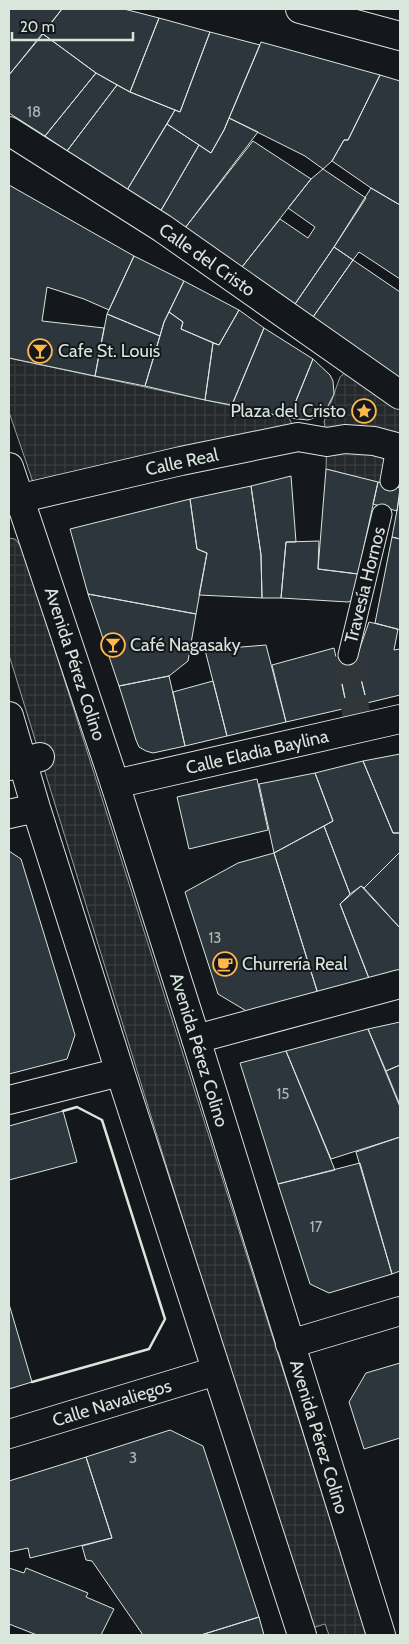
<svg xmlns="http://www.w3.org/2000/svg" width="409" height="1644" font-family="Cabin,sans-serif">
  <defs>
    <pattern id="plaza-grid" width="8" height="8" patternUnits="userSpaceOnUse" patternTransform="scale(1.25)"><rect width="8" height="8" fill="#24282b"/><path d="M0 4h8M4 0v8" fill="none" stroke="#393d3f"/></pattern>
  </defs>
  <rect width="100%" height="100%" fill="#14181c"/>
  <path fill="url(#plaza-grid)" stroke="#939e99" d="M366 353 400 378V488L326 469 327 438 324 422 340 377Z
    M9 358 289 418 298 437 37 494 9 412Z
    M9 538 15 539 23 549 367 1635H329L325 1624 309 1629 9 655Z"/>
  <path fill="#2c363c" stroke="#d8e6dc" d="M9 9H62L9 75Z
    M62 9H124L159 18 130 92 96 73 43 34Z
    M159 18 210 32 180 112 130 92Z
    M210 32 260 45 224 130 211 153 167 124 175 110 180 112Z
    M43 34 96 73 45 136 9 113V75Z
    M261 42 380 75 348 140H344L332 161 323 169 305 156 229 118Z
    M96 73 117 85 67 151 45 136Z
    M380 75 400 81V205L371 188 332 161 344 140H348Z
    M117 85 130 92 175 110 127 190 67 151Z
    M229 118 258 132 185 228 160 212 199 145 211 153 224 130Z
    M167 124 199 145 160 212 127 190Z
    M253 141 311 179 242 267 185 228Z
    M323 169 366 198 334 247 295 304 242 267 280 219 308 238 315 227 288 208 311 179Z
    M9 185 134 256 109 310 84 299 47 287 42 321 104 328 95 376 9 358Z
    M371 188 400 205V279L359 252 353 260 334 247Z
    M334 247 353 260 313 317 295 304Z
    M134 256 184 281 164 322 160 336 107 314Z
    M353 260 400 292V378L313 317Z
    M184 281 239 310 219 345 181 329 183 322 169 312Z
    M239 310 264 328 232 405 205 400 213 343 219 345Z
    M169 312 183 322 181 329 213 343 205 400 145 386 164 322Z
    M107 314 160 336 145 386 95 376Z
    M264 328 313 359 289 418 232 405Z
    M313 359 330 375 333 381 334 394 325 412 317 417 308 420 289 418Z
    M326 469 378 482 358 574 318 569Z
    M291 476 296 542H286L281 598H262L261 555 251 486Z
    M378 482 400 488 397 511 373 504Z
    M251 486 261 555 262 598 199 595 207 553 197 549 190 499Z
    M400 494V539L392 537Z
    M190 499 197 549 207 553 196 614 88 594 70 529Z
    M392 537 400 539V630L375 623Z
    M319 541 318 569 358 574 353 600 348 602 281 598 286 542Z
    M88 594 196 614 188 661 169 676 119 686Z
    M369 622 398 629 394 650 400 649V695L367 703 356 659Z
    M266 645 286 722 227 736 205 650Z
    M334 648 347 708 286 722 272 665Z
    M356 659 367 703 347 708 338 663Z
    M169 676 185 746 153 753 146 751 139 747 136 740 119 686Z
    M213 681 227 736 185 746 173 692Z
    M400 754V833H393L363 761Z
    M363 761 393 833H400V852L364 888 361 886 350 894 324 826 333 821 315 773Z
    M315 773 333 821 274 853 259 784Z
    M257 779 268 830 189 849 177 797Z
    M324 826 350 894 340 904 370 981 318 994 274 853Z
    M9 851 21 859 75 1035 67 1059 9 1074Z
    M400 852V928L364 888Z
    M274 853 318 994 248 1012 218 994 185 892 238 863Z
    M361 886 400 928V974L370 981 340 904Z
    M400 1022V1065L386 1071 368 1029Z
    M368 1029 400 1107V1137L331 1159 286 1051Z
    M286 1051 335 1170 278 1184 240 1063Z
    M400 1065V1105L386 1071Z
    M63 1111 77 1162 9 1180V1126Z
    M400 1137V1271L392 1274 356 1152Z
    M360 1163 392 1274 329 1293 310 1284 278 1184Z
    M9 1304 32 1382 9 1389Z
    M400 1363V1438L364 1449 349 1402 366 1373Z
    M170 1430 203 1446 259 1617 201 1635H143L92 1561 86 1560 82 1546 112 1538 86 1457Z
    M86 1457 112 1538 30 1558 28 1548 9 1552V1481Z
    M9 1568 24 1573 26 1568 88 1593 86 1597 114 1609 101 1635H37L9 1624Z
    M259 1617 264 1635H201Z"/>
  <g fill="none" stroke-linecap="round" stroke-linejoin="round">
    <path stroke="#313739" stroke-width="28" stroke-dasharray="28 14" stroke-linecap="butt" d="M348 655 358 729"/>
    <g stroke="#d8e6dc" stroke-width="21">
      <path id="service" d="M390 481 396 447
        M348 655 382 514"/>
    </g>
    <g stroke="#d8e6dc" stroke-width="30">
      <path id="pedestrian" d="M9 131 162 228 400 395
        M9 766 40 757"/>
    </g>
    <g stroke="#d8e6dc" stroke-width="30">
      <path id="minor" d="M9 501 181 461 298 437 327 442 345 439 374 441 400 448
        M9 716 36 808 120 1072 302 1635
        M115 784 400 719
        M9 814 36 808
        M196 1039 400 984
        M9 1100 120 1072
        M290 1344 400 1311
        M9 1434 216 1371"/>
    </g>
    <g stroke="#d8e6dc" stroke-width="30">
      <path id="tertiary" d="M300 9 400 36
        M9 467 115 784 196 1039 381 1635"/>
    </g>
    <use href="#service" stroke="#14181c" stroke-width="19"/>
    <use href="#pedestrian" stroke="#14181c" stroke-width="28"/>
    <use href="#minor" stroke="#14181c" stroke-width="28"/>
    <use href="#tertiary" stroke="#14181c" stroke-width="28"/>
    <path stroke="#d8e6dc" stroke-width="2.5" d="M32 1382 149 1349 165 1319 102 1120 77 1107 63 1111"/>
  </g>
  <defs>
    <g id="bar-ring" transform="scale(1.25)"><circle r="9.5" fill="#14181c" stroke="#ffb74d" stroke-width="1.5"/><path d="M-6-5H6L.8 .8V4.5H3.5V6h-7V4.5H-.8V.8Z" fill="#ffb74d"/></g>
    <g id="sight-ring" transform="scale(1.25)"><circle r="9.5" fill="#14181c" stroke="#ffb74d" stroke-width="1.5"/><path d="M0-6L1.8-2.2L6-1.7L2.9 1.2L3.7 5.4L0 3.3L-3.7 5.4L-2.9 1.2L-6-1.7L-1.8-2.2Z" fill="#ffb74d"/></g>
    <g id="cafe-ring" transform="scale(1.25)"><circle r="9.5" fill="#14181c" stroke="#ffb74d" stroke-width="1.5"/><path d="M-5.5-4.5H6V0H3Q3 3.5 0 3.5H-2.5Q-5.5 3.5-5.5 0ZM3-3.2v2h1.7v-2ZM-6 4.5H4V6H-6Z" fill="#ffb74d"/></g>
  </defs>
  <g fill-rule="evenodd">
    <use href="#bar-ring" x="40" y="351"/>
    <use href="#sight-ring" x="364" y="411"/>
    <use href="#bar-ring" x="113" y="645"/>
    <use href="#cafe-ring" x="225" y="964"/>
  </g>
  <g text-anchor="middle" stroke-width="4" stroke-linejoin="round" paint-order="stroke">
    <g font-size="15" fill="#adbab4">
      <text x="34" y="117">18</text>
      <text x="215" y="943">13</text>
      <text x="283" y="1099">15</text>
      <text x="316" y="1232">17</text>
      <text x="133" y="1463">3</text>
    </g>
    <g font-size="18" fill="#d8e6dc" stroke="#14181c">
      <text transform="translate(207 260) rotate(35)" y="6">Calle del Cristo</text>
      <text transform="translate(182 462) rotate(-12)" y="6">Calle Real</text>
      <text transform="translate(365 585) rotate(-76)" y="6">Travesía Hornos</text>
      <text transform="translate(75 664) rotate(72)" y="6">Avenida Pérez Colino</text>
      <text transform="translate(257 752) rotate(-13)" y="6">Calle Eladia Baylina</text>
      <text transform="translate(199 1050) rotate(73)" y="6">Avenida Pérez Colino</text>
      <text transform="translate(112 1403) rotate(-17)" y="6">Calle Navaliegos</text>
      <text transform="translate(319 1437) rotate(73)" y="6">Avenida Pérez Colino</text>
    </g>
    <g font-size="18" fill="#d8e6dc" stroke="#14181c" text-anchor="start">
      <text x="58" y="357">Cafe St. Louis</text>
      <text x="346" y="417" text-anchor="end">Plaza del Cristo</text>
      <text x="130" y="651">Café Nagasaky</text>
      <text x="242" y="970">Churrería Real</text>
    </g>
  </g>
  <rect width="409" height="1644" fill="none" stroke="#d8e6dc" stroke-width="20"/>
  <path d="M12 32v8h121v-8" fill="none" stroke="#d8e6dc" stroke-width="2.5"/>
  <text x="20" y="32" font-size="15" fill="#d8e6dc" stroke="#14181c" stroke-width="4" paint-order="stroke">20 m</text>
</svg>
